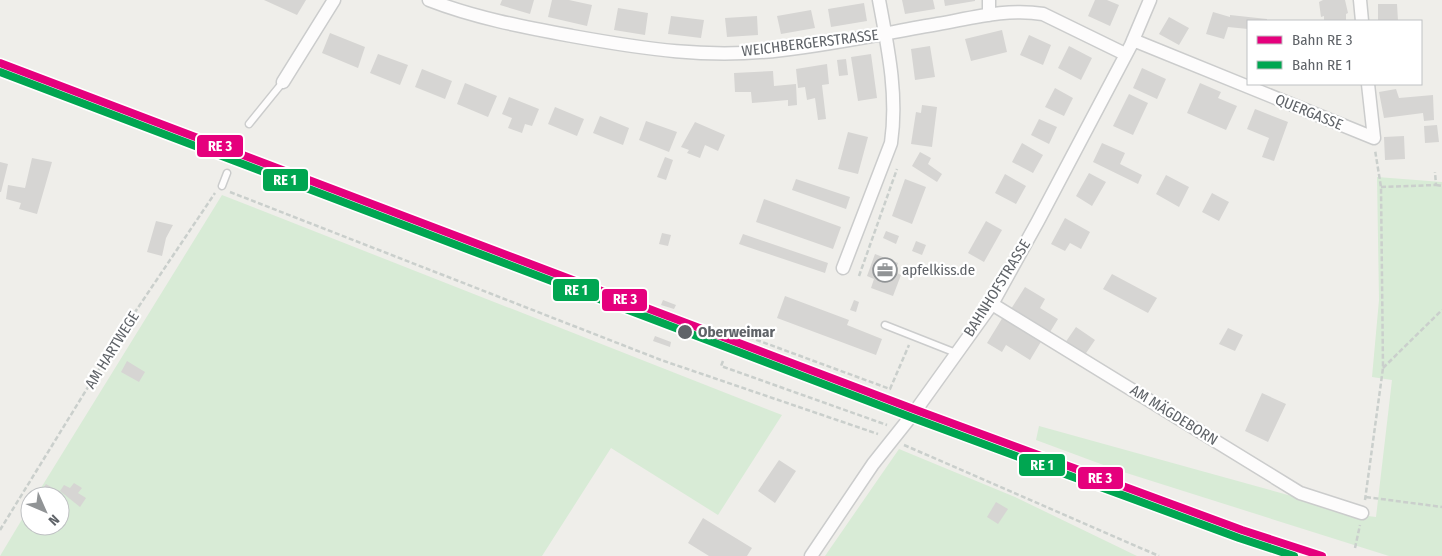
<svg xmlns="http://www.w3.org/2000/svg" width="1442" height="556" font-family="'Fira Sans Condensed',sans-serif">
  <rect width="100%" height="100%" fill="#efeeea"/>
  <path fill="#d8ebd6" d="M1377 177 1442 182V556H1389L1117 470 1036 440 1039 426 1360 515 1376 517 1392 380 1372 377 1379 300Z
    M222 195 782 415 718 515 611 448 542 556H0L30 506V526H60V496H36Z
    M899 449 1015 497 1137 556H825Z"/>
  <path fill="#d6d5d3" d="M264 0H306L297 15Z
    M502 0H534L530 14 500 5Z
    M552 0H569L592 5 587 26 548 17Z
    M902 0H933L935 9 905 14Z
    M944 0H975V1L945 6Z
    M1095 0H1107L1119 5 1110 26 1088 16Z
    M1323 0H1345L1348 13 1346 14V21H1324V16L1321 17 1319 2Z
    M864 3 867 21 831 27 828 9Z
    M1378 4H1397L1398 21H1378Z
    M618 8 648 13 645 35 614 30Z
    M811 10 815 28 781 34 777 16Z
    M1213 12 1230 17V15L1267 19V21H1248V29L1228 27 1224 39 1206 34Z
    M671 16 704 20 701 38 668 34Z
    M757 16 758 35 727 37 725 18Z
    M1169 17 1189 28 1179 45 1159 34Z
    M1002 30 1007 52 971 61 965 39Z
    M330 33 365 47 358 68 322 53Z
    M1029 35 1051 45 1043 65 1020 55Z
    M930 46 935 77 915 80 911 49Z
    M1069 46 1092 58 1081 80 1058 68Z
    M378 54 408 65 400 85 370 73Z
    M871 54 877 98 858 101 851 57Z
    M846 59 848 75 839 76 837 60Z
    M827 64 829 84 822 85 826 119 818 120 815 98 807 100 805 87 798 88 796 69Z
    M1142 68 1166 79 1157 99 1133 88Z
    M422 69 452 81 445 99 415 87Z
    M773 71 774 86 796 84 797 105 788 106V100L752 103 751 92H735L734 73Z
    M465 83 497 96 488 117 457 104Z
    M1200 83 1221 92 1218 98 1237 106 1226 130 1187 113Z
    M1055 88 1073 98 1064 116 1045 107Z
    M1396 89 1399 98 1433 95 1434 120 1424 121 1423 113 1384 118 1379 92Z
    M1129 94 1148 103 1133 135 1113 126Z
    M509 97 539 109 532 126 525 124 522 133 508 128 512 118 502 114Z
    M922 105 937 107 932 147 911 144 916 112 921 113Z
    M555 107 584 119 577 136 548 124Z
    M1255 109 1288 122 1274 161 1262 157 1269 138 1247 129Z
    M600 116 629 128 623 145 593 133Z
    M1039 119 1057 127 1049 144 1031 135Z
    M646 121 677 132 669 152 639 140Z
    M695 122 725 135 718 151 705 145 700 158 687 153 689 150 681 147Z
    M1437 125 1439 142 1425 143 1424 126Z
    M848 132 868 137 858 174 838 169Z
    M1404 136 1405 159 1385 160 1384 137Z
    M1022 143 1043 155 1033 173 1012 162Z
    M1102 143 1125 153 1120 164 1142 175 1138 184 1093 162Z
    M920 152 931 158 928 164 942 174 937 182 912 166Z
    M665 157 673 160 666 180 657 177Z
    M32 158 52 162 37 214 19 209 21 203 6 199 8 185 25 188Z
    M0 162 8 164 1 192H0Z
    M1089 173 1106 182 1092 206 1076 196Z
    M1005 174 1026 186 1016 204 995 193Z
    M1166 175 1189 187 1179 207 1156 194Z
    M796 179 850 197 846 209 792 190Z
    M905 179 926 187 912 224 892 216Z
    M1212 193 1229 202 1219 221 1202 212Z
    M764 199 841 227 833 249 756 222Z
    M1065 218 1090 232 1081 249 1070 243 1065 251 1051 244Z
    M156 221 173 225 166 238 162 256 147 252Z
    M986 221 1002 230 984 262 968 253Z
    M886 231 899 236 896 244 883 238Z
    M662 233 671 235 668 246 659 244Z
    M743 234 828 263 825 273 739 244Z
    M916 241 926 245 922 255 912 251Z
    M875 254 898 263 895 272 901 275 893 296 871 288 874 279 867 276Z
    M1112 274 1157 298 1148 313 1103 289Z
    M1025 287 1045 299 1040 308 1058 319 1050 332 1011 309Z
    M785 296 849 320 847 325 882 339 876 355 777 318Z
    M663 300 676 305 674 309 661 305Z
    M854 300 859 302 856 312 850 310Z
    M1003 317 1042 340 1030 360 1006 345 1002 352 987 343Z
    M1076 327 1095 340 1084 356 1065 343Z
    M1228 328 1243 335 1235 351 1219 344Z
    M655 336 671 342 670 347 653 341Z
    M127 361 145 372 139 382 121 372Z
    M1262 393 1286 404 1268 442 1245 431Z
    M779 460 796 471 775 503 758 491Z
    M74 483 82 488 78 493 86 498 80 507 60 491 64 485 70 488Z
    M46 484 58 491 55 496 39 494Z
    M996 502 1008 509 998 524 987 517Z
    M703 518 752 548 747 556H709L688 543Z"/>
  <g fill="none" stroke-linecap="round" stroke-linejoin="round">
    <g stroke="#cbcccc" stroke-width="9">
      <path id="service" d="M249 124 283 82
        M222 186 227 173
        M885 325 956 353"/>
    </g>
    <g stroke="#cbcccc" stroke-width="15">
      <path id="minor" d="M429 0C475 18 524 27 572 36 644 49 708 59 782 50 834 44 886 33 938 24 972 18 1008 8 1043 14L1125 54
        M1360 0 1362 21
        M989 15V0
        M1133 40 1374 138 1368 84
        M283 82 334 0
        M843 268 891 143C898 95 888 48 879 0
        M992 304 1300 493 1362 513
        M811 556 873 464 916 410 992 304 1038 221 1131 45 1150 0"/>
    </g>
    <path stroke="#cacfcc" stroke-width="2.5" stroke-dasharray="5 2.5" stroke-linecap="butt" d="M1436 185 1442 186
      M1381 187 1436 185 1435 172
      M230 192 661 360 878 434
      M859 276 897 169
      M735 332 890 389 909 345
      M723 361 721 366 887 425
      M1383 368 1442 310
      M904 445 1159 556
      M1366 497 1442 507
      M1365 500 1383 368 1381 187 1375 150
      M0 530 125 327 215 193
      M1355 548 1360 525"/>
    <use href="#service" stroke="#fdfcfc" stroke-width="6"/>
    <use href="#minor" stroke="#fdfcfc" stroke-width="12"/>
    <g stroke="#fff" stroke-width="11">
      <path id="rail-1" d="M0 63 916 410 1242 530 1322 556"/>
    </g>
    <g stroke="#fff" stroke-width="11">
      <path id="rail-2" d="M0 72 913 418 1239 538 1294 556"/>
    </g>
    <use href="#rail-1" stroke="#e5007d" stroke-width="8"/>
    <use href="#rail-2" stroke="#00a651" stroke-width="8"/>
  </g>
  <defs>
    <g id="office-ring" transform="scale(1.25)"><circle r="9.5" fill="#fff" stroke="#919496" stroke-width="1.5"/><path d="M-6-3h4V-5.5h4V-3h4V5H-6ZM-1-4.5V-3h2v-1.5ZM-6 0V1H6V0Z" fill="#919496"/></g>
  </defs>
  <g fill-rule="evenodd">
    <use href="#office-ring" x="885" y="270"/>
  </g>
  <circle fill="#5f6368" stroke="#fff" stroke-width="2" cx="685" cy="332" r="8"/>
  <g text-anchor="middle" stroke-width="4.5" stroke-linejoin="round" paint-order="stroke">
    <g font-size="15" fill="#5f6368" stroke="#fff">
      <text transform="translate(810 43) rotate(-7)" y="5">WEICHBERGERSTRASSE</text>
      <text transform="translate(1309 112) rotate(22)" y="5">QUERGASSE</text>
      <text transform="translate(997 288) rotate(-58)" y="5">BAHNHOFSTRASSE</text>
      <text transform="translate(112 350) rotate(-58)" y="5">AM HARTWEGE</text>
      <text transform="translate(1174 415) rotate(32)" y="5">AM MÄGDEBORN</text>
    </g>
    <g font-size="15" fill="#5f6368" stroke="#fff" text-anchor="start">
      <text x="902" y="275">apfelkiss.de</text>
    </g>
    <g font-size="15" font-weight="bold" fill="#5f6368" stroke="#fff" text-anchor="start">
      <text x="698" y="337">Oberweimar</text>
    </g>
  </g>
  <g stroke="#fff" stroke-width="2">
    <rect x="196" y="134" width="48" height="24" rx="5" fill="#e5007d"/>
    <rect x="262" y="168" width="47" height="24" rx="5" fill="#00a651"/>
    <rect x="552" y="278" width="48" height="24" rx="5" fill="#00a651"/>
    <rect x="601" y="288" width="47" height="24" rx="5" fill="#e5007d"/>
    <rect x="1018" y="453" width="48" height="24" rx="5" fill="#00a651"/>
    <rect x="1077" y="466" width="47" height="24" rx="5" fill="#e5007d"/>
  </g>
  <g font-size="14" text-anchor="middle" font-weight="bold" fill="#fff">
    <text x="220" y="151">RE 3</text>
    <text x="285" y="185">RE 1</text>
    <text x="576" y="295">RE 1</text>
    <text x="625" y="304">RE 3</text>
    <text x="1042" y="470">RE 1</text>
    <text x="1100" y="483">RE 3</text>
  </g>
  <rect x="1247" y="20" width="175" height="65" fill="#ffffff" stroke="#bfc1c3"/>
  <rect x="1257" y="36" width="25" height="8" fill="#e5007d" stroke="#bfc1c3"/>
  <text x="1292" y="45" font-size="15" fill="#5f6368">Bahn RE 3</text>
  <rect x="1257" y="61" width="25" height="8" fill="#00a651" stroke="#bfc1c3"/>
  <text x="1292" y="70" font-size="15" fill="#5f6368">Bahn RE 1</text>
  <g transform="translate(45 511) rotate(135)"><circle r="24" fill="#ffffff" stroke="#bfc1c3"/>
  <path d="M0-4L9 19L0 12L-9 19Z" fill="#919496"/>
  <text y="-8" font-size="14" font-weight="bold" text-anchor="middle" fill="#5f6368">N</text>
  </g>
</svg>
